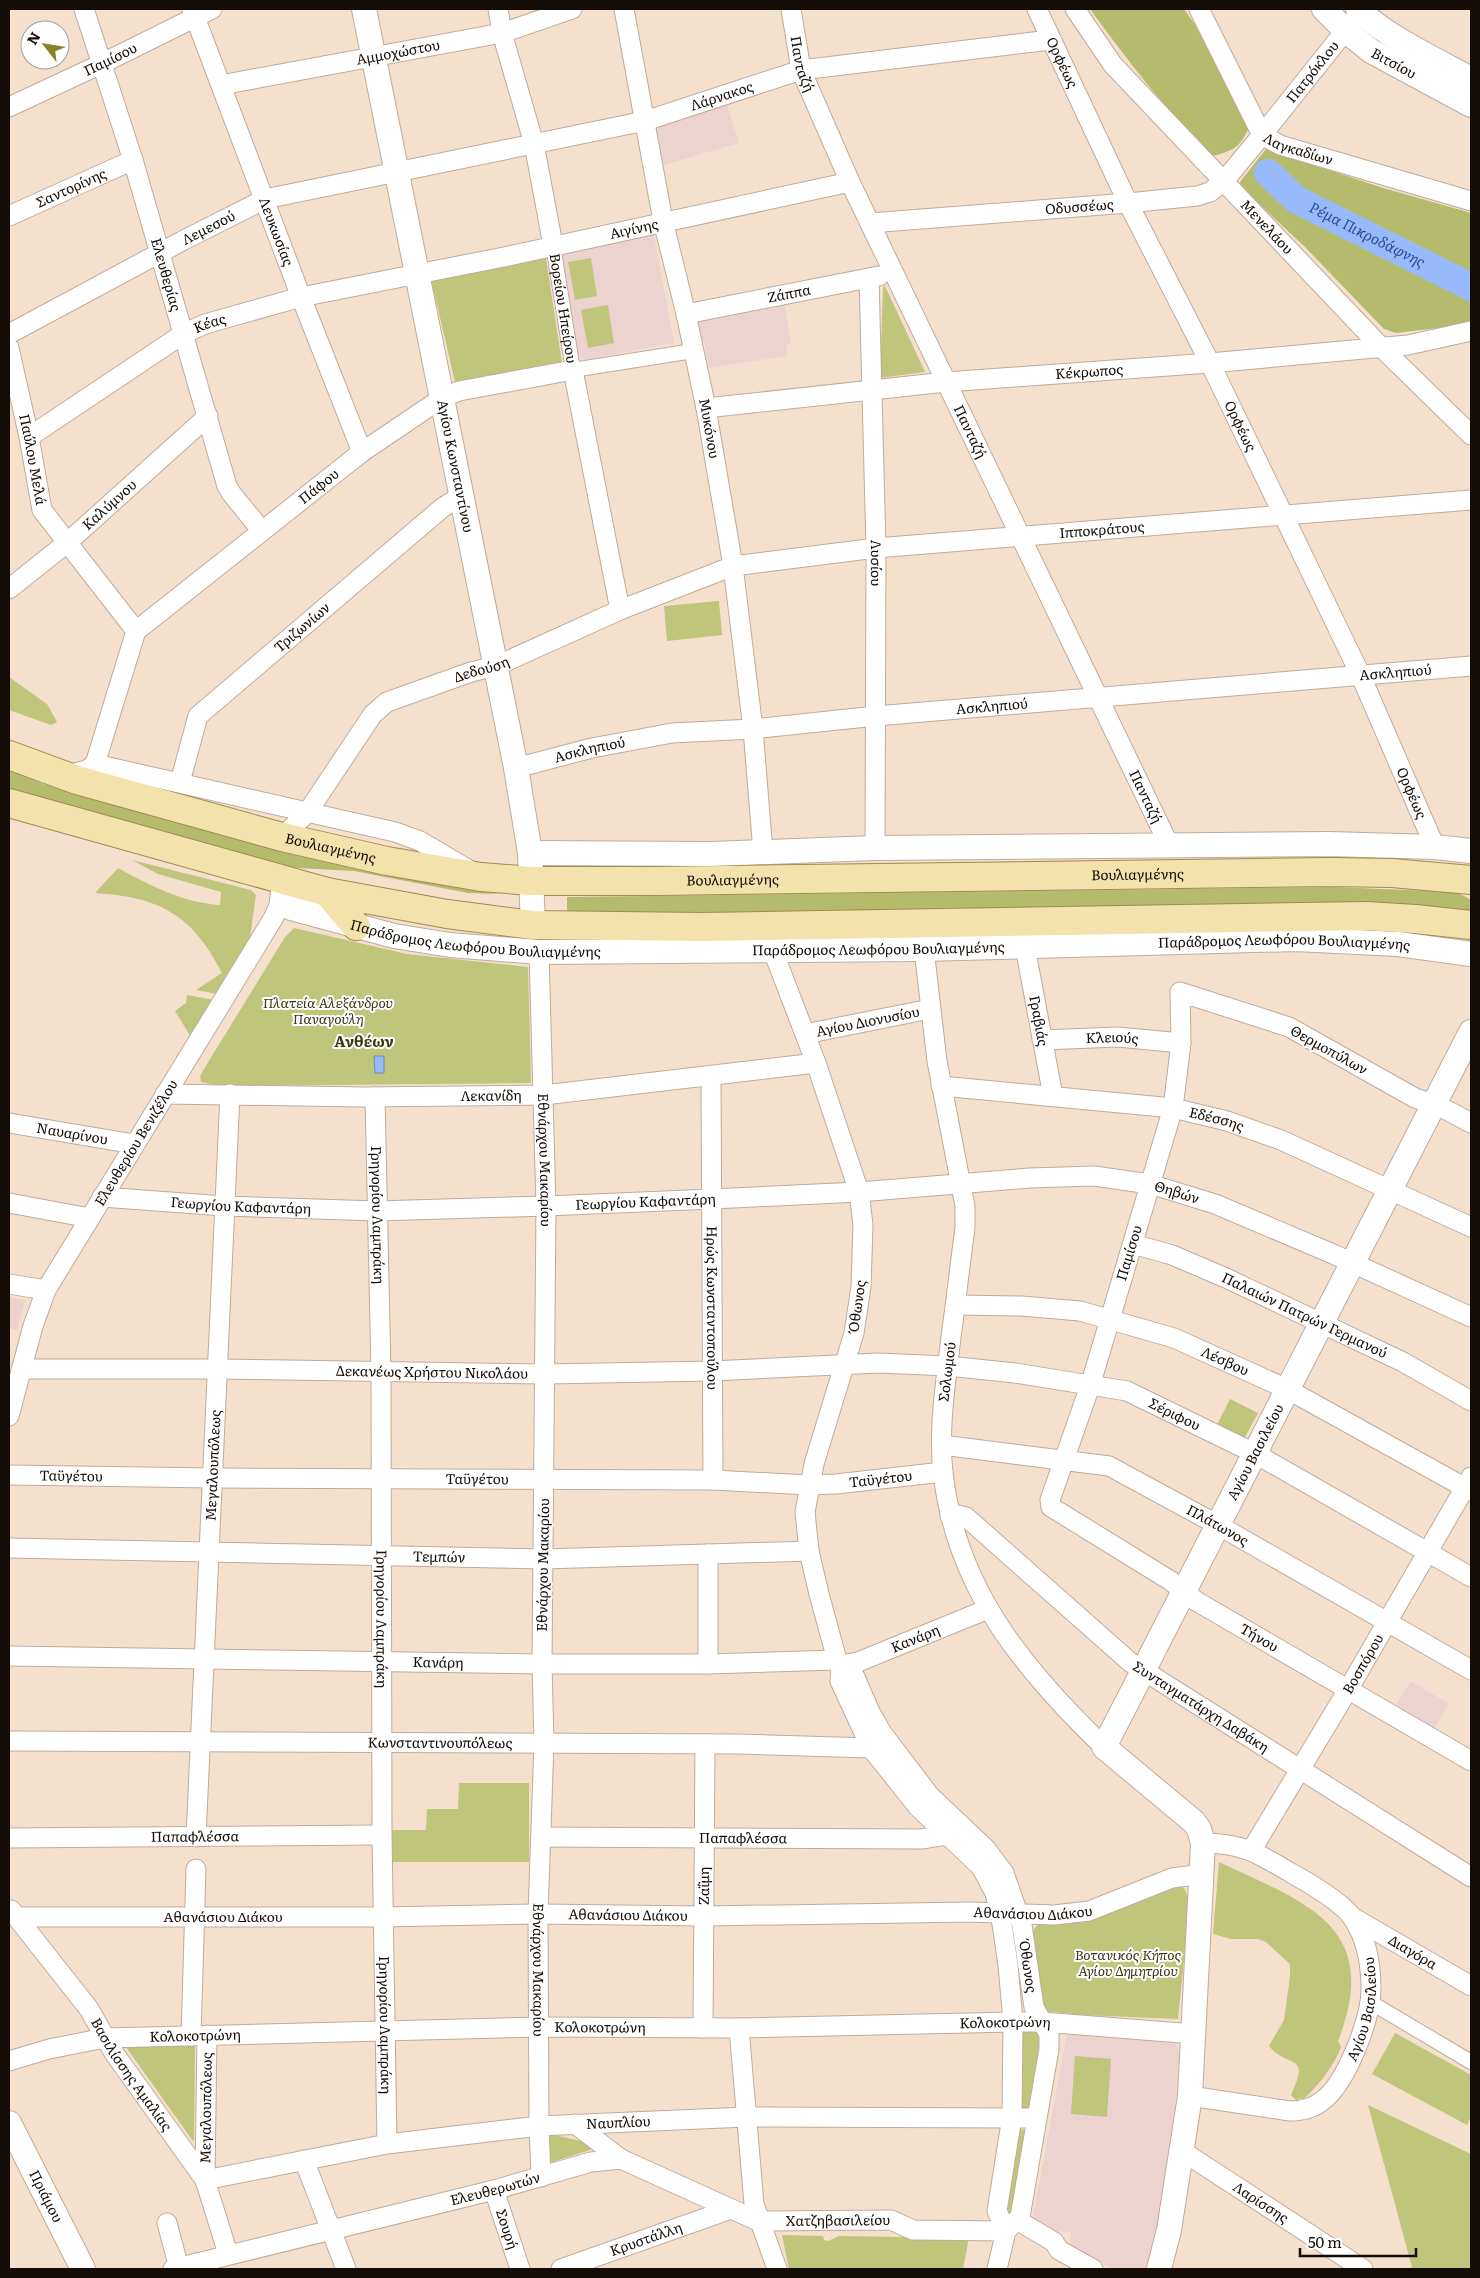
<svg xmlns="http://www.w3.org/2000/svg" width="1480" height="2278" font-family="Literata,serif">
  <rect width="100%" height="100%" fill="#f5dfcd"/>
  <path fill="#edd3d0" d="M726 102 739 143 663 165 655 125Z
    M653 231 674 343 584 360 576 353 559 250Z
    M784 302 791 344 786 345 787 356 709 368 704 342 697 343 693 317Z
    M9 1297 25 1300 17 1330 9 1328Z
    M1411 1681 1449 1704 1434 1728 1396 1705Z
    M1067 2034 1175 2043 1180 2052 1173 2126 1158 2232 1145 2269H1113L1070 2246 1071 2232 1044 2231 1032 2222Z"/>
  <path fill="#bfc57b" d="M545 252 562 363 455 382 431 279Z
    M591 258 597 296 575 300 568 262Z
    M885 286 925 372 880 378 883 287Z
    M608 305 614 343 588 348 581 310Z
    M719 601 722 635 667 641 664 606Z
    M9 677 47 704 57 722 51 725 9 710Z
    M132 860 251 890 256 895 250 937 252 939 218 994 196 990 222 973C192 914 159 897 95 893L118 868C149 885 184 903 220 905L221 892 158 874Z
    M294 928 407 954 528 967 531 1083 219 1086 201 1082 200 1076 207 1064 285 937Z
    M187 995 214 1000 191 1037 175 1011 186 1003Z
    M1230 1399 1258 1413 1244 1439 1217 1425Z
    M459 1783H529V1862H392V1830H426L427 1809H458Z
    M1219 1862C1306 1903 1383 1926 1338 2041L1341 2047C1334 2067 1318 2085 1303 2100L1300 2098 1297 2101 1291 2095C1311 2051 1289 2070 1269 2046L1284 2020 1290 1977V1964L1266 1942 1258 1939H1231L1213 1934Z
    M1178 1885 1184 1888 1190 1900 1178 2019 1081 2015 1044 2011 1032 1934C1038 1915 1056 1926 1072 1923 1108 1914 1143 1899 1178 1885Z
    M1023 2030 1036 2031 1040 2041 1029 2106 1027 2109H1022L1020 2105 1021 2034Z
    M1395 2033 1471 2075V2117L1467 2125 1372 2074Z
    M195 2045 194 2140 193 2141 126 2047Z
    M1075 2056 1111 2059 1107 2117 1071 2114Z
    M1368 2105 1471 2154V2269H1410L1412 2267Z
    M1018 2129 1025 2130 1012 2213 1007 2214 1004 2210Z
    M549 2134 586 2142 592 2147 590 2150 552 2162 548 2159 547 2135Z
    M782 2235 823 2236 824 2240 828 2241 839 2236 969 2238 963 2269H789Z"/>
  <path fill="#b5bb6c" d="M1090 9H1184L1194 23 1249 127C1240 148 1234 150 1213 156 1167 112 1127 60 1090 9Z
    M1266 149 1380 187 1471 213V324L1396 333 1384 329 1305 247 1241 187 1240 182Z
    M9 769 41 783 94 800 299 855 405 878 498 894 468 893 354 871 297 868 94 817 9 792Z
    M1333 887 1457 892 1471 900V911L1333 904 567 914V897Z"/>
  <path fill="#97bafc" stroke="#7086b2" d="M374 1056H384V1073H375Z"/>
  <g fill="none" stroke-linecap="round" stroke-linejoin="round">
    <path stroke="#97bafc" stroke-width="28" id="s1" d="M1268 173 1297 200 1471 287"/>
    <g stroke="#c0ab9a" stroke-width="16">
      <g id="pedestrian">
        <path id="s2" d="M553 245 573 370 693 351"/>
        <path d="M1370 2002 1471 2062"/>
      </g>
    </g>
    <g stroke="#c0ab9a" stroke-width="21">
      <g id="minor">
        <path id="s3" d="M84 9 133 160 227 486 231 493 262 531"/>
        <path id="s4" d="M192 9 301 297 362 452"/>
        <path d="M498 9 502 33 534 144 553 245"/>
        <path id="s5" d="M624 9 663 221 686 314 706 408 733 566 753 729 763 852"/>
        <path id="s6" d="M791 9 801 70 850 182 1170 847"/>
        <path id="s7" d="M1037 9 1128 203 1210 363 1360 674 1435 847"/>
        <path id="s8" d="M1075 9 1113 65 1381 347 1471 435"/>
        <path id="s9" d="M1199 9 1262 135 1280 145 1471 201"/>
        <path id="s10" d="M221 85 502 33 572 9"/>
        <path id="s11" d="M9 107 101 64 212 9"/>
        <path id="s12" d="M9 216 133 160"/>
        <path id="s13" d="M870 223 1128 203 1197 196 1210 192 1224 181 1262 135 1353 21"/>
        <path id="s14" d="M869 278 876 548 875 848"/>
        <path id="s15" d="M686 314 879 276"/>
        <path id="s16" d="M9 334 182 241 265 199 645 121 801 70 1050 40"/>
        <path id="s17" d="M9 348 29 437 42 510 136 631"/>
        <path id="s18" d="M706 408 946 382 1210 363 1408 345 1471 331"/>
        <path id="s19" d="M29 437 183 334 205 324 301 297 504 257 850 182"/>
        <path id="s20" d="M9 589 68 542 208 416"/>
        <path d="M95 764 395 832 420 841 469 870"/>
        <path id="s21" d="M516 768 592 748 672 733 753 729 876 716 1471 666"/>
        <path id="s22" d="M64 776 87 770 95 764 136 631 362 452 442 398 459 391 573 370 620 610"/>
        <path id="s23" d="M180 782 198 716 442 508 461 496"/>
        <path id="s24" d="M282 837 307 813 373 714 387 702 471 672 496 666 620 610 733 566 876 548 1471 500"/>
        <path id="s25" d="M1025 947 1053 1096"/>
        <path d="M924 949 937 1061 965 1206V1228C960 1264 956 1301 951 1337 946 1381 938 1428 943 1473 956 1588 1023 1669 1104 1747"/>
        <path id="s26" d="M773 951 816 1063 859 1192 863 1225 861 1287 854 1333 814 1464 805 1512 809 1551 819 1594 837 1660 854 1675 870 1712 882 1733 930 1796 986 1849 1004 1873 1022 1925 1034 2007 1049 2034V2049L1020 2217 1006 2231 997 2269"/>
        <path id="s27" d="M539 952 546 1206 542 1664 544 1743 538 1914 539 2126 541 2177"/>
        <path id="s28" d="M805 1034 930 1009"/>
        <path id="s29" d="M1042 1040 1118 1037 1181 1043"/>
        <path id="s30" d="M711 1077 713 1480"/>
        <path id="s31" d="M941 1086 1173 1108 1227 1121 1281 1140 1471 1227"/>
        <path id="s32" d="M165 1094 363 1097 544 1095 816 1063"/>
        <path id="s33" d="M375 1097 381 1372 382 1835 387 2144"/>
        <path id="s34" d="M9 1123 134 1144"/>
        <path id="s35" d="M1471 1123 1439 1106 1415 1098 1289 1027 1180 992 1181 1043 1173 1108 1090 1386 1050 1500 1051 1507 1171 1581 1196 1601 1471 1761"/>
        <path id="s36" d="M102 1197 224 1206 377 1211 546 1206 712 1199 859 1192 1030 1178 1094 1176 1150 1184 1215 1204 1333 1254 1471 1317"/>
        <path d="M9 1203 90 1218"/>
        <path id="s37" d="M1133 1244 1172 1255 1226 1278 1403 1362 1471 1401"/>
        <path d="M9 1284 46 1290"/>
        <path id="s38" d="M956 1305 1021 1306 1080 1311 1174 1338 1287 1389 1471 1491"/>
        <path id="s39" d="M21 1369H217L545 1374 712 1371 878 1363 948 1366 1015 1373 1127 1391 1254 1453 1471 1577"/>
        <path id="s40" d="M9 1416 33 1326 46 1290 274 917 279 905 282 879"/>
        <path id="s41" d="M942 1445 1109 1466 1218 1525 1471 1670"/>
        <path id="s42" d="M9 1475 213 1478 713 1480 809 1485 836 1484 943 1472"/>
        <path id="s43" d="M950 1516 958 1515 966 1517 1130 1662 1471 1877"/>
        <path id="s44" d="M9 1548 544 1559 809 1551"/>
        <path d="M708 1554V1664"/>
        <path id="s45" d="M9 1656 542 1664H708L837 1660"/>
        <path d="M841 1665 840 1681 871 1748 918 1807 981 1867 995 1893 1002 1924 1008 1965 1013 2022 1012 2117 997 2211 1006 2231"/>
        <path id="s46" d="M841 1665 858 1662 988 1609"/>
        <path id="s47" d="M9 1741 738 1744 871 1748"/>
        <path id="s48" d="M196 1837 230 1094"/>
        <path id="s49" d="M541 1837 921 1839 947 1835"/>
        <path id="s50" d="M9 1838 382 1835"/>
        <path id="s51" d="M1251 1851 1349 1688 1471 1477"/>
        <path id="s52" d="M11 1910 89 2009 114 2053 205 2180 228 2254"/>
        <path id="s53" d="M17 1917H382L538 1914 705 1916 970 1912 1054 1915 1089 1911 1172 1878 1202 1874"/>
        <path id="s54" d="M1354 1918 1471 1986"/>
        <path id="s55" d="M703 2028 705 1744"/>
        <path d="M739 2028 754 2204 777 2269"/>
        <path d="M191 2036 196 1869"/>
        <path id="s56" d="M9 2061 49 2049 105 2038 538 2027 739 2028 1013 2022H1042L1194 2034"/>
        <path id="s57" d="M1190 2096 1290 2111C1302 2111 1312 2109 1322 2101 1346 2084 1371 2019 1371 1989 1371 1966 1367 1940 1354 1920 1345 1904 1308 1882 1291 1873 1258 1853 1242 1843 1203 1843"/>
        <path d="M575 2124 621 2159"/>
        <path id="s58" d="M1182 2151 1363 2269"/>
        <path d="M304 2160 346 2269"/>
        <path id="s59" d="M205 2180 387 2144 539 2126 746 2117 1036 2118"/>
        <path id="s60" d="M205 2180 207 2035"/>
        <path id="s61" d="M494 2190 520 2269"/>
        <path d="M1017 2220 1054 2242 1059 2250 1093 2269"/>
        <path d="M167 2223 179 2268"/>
        <path id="s62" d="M173 2269 494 2190 591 2162 621 2159 758 2221 891 2220 913 2230 1006 2231"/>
        <path id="s63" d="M561 2269 731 2209"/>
      </g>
    </g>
    <g stroke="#c0ab9a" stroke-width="26">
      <g id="tertiary">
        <path id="s64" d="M364 9 516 768 530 853 533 925"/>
        <path id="s65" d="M1324 9 1346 31 1371 51 1471 105"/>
        <path d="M1358 9C1383 35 1438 61 1471 79"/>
        <path d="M530 853 711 854 875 848 1329 844 1435 847 1471 851"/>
        <path id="s66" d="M291 908 394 936 450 945 539 952 924 949 1295 939 1398 944 1471 954"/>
        <path id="s67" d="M9 2123 83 2269"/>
        <path id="s68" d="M1159 2269 1169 2230 1190 2096 1203 1843 1199 1829 1194 1822 1104 1747 1471 1032"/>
      </g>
    </g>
    <g stroke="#a18a50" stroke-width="30">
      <g id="primary">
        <path id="s69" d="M9 755 77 780 282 837 387 861 481 877 532 881H655L1330 872 1392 873 1471 880"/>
        <path d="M9 803 327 892 447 914 533 925 702 927 1366 916 1415 919 1471 925"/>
        <path d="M327 892 356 926"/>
      </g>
    </g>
    <use href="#pedestrian" stroke="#fff" stroke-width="14"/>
    <use href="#minor" stroke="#fff" stroke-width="19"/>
    <use href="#tertiary" stroke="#fff" stroke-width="24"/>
    <use href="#primary" stroke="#f4e2ad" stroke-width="28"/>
  </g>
  <g text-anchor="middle" stroke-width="4" stroke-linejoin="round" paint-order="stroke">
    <g font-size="14" fill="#140d07" stroke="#fff">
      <text dy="5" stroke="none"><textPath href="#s10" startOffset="180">Αμμοχώστου</textPath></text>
      <text dy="5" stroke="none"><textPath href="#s11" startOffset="112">Παμίσου</textPath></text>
      <text dy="5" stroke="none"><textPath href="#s6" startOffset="56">Πανταζή</textPath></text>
      <text dy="5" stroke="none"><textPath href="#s7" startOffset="59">Ορφέως</textPath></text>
      <text dy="5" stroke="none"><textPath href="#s65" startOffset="89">Βιτσίου</textPath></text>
      <text dy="5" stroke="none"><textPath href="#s13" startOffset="500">Πατρόκλου</textPath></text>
      <text dy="5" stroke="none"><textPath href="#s16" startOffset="758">Λάρνακος</textPath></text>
      <text dy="5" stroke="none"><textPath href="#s9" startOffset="180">Λαγκαδίων</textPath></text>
      <text dy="5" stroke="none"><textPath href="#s12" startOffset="68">Σαντορίνης</textPath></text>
      <text dy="5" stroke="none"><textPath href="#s13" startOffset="210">Οδυσσέως</textPath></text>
      <text dy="5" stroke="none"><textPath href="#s16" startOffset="226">Λεμεσού</textPath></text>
      <text dy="5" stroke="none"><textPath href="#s8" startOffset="291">Μενελάου</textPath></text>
      <text dy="5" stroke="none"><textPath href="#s19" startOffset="649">Αιγίνης</textPath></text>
      <text dy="5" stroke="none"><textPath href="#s4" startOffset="238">Λευκωσίας</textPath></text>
      <text dy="5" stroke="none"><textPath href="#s3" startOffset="278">Ελευθερίας</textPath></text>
      <text dy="5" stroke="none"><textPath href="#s15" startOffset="105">Ζάππα</textPath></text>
      <text dy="5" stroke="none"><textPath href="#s2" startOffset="64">Βορείου Ηπείρου</textPath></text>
      <text dy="5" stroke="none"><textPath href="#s19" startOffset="214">Κέας</textPath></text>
      <text dy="5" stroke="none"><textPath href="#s18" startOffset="385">Κέκρωπος</textPath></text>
      <text dy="5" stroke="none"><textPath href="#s7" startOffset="464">Ορφέως</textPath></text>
      <text dy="5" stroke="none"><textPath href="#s5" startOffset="428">Μυκόνου</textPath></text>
      <text dy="5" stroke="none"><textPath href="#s6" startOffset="461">Πανταζή</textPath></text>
      <text dy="5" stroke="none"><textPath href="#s17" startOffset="114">Παύλου Μελά</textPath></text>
      <text dy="5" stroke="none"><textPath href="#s64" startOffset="466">Αγίου Κωνσταντίνου</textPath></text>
      <text dy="5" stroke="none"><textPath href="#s22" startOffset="406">Πάφου</textPath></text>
      <text dy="5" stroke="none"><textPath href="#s20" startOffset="131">Καλύμνου</textPath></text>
      <text dy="5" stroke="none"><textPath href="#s24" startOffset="915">Ιπποκράτους</textPath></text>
      <text dy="5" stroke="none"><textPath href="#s14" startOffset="285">Λυσίου</textPath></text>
      <text dy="5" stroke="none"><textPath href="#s23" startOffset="205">Τριζωνίων</textPath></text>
      <text dy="5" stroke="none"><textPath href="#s24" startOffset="272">Δεδούση</textPath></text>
      <text dy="5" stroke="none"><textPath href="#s21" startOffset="886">Ασκληπιού</textPath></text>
      <text dy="5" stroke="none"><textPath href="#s21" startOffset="481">Ασκληπιού</textPath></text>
      <text dy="5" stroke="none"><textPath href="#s21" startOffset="76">Ασκληπιού</textPath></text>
      <text dy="5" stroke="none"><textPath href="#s7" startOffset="869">Ορφέως</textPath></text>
      <text dy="5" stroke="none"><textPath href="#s6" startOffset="866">Πανταζή</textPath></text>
      <text dy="5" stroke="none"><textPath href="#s69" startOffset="335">Βουλιαγμένης</textPath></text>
      <text dy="5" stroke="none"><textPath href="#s69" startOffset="1145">Βουλιαγμένης</textPath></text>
      <text dy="5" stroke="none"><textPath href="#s69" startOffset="740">Βουλιαγμένης</textPath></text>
      <text dy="5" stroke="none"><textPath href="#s66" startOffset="188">Παράδρομος Λεωφόρου Βουλιαγμένης</textPath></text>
      <text dy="5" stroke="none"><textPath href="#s66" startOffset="998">Παράδρομος Λεωφόρου Βουλιαγμένης</textPath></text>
      <text dy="5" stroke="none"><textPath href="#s66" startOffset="592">Παράδρομος Λεωφόρου Βουλιαγμένης</textPath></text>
      <text dy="5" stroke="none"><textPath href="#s28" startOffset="64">Αγίου Διονυσίου</textPath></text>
      <text dy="5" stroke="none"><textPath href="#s25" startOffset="75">Γραβιάς</textPath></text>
      <text dy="5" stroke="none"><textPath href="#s29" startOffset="70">Κλειούς</textPath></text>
      <text transform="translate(1329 1050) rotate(29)" y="5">Θερμοπύλων</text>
      <text dy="5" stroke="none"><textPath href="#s32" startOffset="326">Λεκανίδη</textPath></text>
      <text dy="5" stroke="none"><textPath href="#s31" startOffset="278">Εδέσσης</textPath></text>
      <text dy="5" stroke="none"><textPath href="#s34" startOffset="64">Ναυαρίνου</textPath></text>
      <text dy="5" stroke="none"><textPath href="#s40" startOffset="304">Ελευθερίου Βενιζέλου</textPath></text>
      <text dy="5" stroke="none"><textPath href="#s27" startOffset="208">Εθνάρχου Μακαρίου</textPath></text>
      <text dy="5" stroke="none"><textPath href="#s36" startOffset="1078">Θηβών</textPath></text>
      <text dy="5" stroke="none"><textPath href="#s36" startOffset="544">Γεωργίου Καφαντάρη</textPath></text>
      <text dy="5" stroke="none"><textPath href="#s36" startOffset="139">Γεωργίου Καφαντάρη</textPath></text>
      <text dy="5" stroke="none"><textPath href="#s33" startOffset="118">Γρηγορίου Λαμπράκη</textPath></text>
      <text transform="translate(1129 1253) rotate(-73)" y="5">Παμίσου</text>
      <text transform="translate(857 1306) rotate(-82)" y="5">Όθωνος</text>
      <text dy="5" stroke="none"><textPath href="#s30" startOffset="231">Ηρώς Κωνσταντοπούλου</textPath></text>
      <text dy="5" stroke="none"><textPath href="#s37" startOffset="186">Παλαιών Πατρών Γερμανού</textPath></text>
      <text dy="5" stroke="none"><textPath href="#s38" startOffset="278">Λέσβου</textPath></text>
      <text transform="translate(947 1372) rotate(-83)" y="5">Σολωμού</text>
      <text dy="5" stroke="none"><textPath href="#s39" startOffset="411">Δεκανέως Χρήστου Νικολάου</textPath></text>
      <text dy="5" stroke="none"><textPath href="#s39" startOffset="1161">Σέριφου</textPath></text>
      <text dy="5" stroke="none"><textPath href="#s68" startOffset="901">Αγίου Βασιλείου</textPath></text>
      <text dy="5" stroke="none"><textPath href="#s48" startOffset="372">Μεγαλουπόλεως</textPath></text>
      <text dy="5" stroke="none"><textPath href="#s42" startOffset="62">Ταϋγέτου</textPath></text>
      <text dy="5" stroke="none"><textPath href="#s42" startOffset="872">Ταϋγέτου</textPath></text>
      <text dy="5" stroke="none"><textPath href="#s42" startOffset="468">Ταϋγέτου</textPath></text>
      <text dy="5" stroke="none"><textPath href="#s41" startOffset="292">Πλάτωνος</textPath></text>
      <text dy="5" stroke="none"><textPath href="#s44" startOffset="430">Τεμπών</textPath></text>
      <text transform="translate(543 1565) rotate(-89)" y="5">Εθνάρχου Μακαρίου</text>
      <text dy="5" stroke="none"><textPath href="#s33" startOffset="522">Γρηγορίου Λαμπράκη</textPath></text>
      <text dy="5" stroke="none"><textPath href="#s35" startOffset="1101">Τήνου</textPath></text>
      <text dy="5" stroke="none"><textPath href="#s46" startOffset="79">Κανάρη</textPath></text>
      <text dy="5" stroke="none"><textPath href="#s45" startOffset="429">Κανάρη</textPath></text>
      <text dy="5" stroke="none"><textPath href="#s51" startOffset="218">Βοσπόρου</textPath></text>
      <text dy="5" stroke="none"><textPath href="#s43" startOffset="319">Συνταγματάρχη Δαβάκη</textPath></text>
      <text dy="5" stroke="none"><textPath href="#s47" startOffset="431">Κωνσταντινουπόλεως</textPath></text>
      <text dy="5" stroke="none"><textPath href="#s50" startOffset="186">Παπαφλέσσα</textPath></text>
      <text dy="5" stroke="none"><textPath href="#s49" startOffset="202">Παπαφλέσσα</textPath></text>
      <text dy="5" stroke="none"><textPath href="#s55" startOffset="142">Ζαΐμη</textPath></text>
      <text dy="5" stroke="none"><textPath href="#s53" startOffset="1016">Αθανάσιου Διάκου</textPath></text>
      <text dy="5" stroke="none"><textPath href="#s53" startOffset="611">Αθανάσιου Διάκου</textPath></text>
      <text dy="5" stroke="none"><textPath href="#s53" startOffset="206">Αθανάσιου Διάκου</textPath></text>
      <text dy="5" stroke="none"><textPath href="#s54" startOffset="68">Διαγόρα</textPath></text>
      <text dy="5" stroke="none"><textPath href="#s26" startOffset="1106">Όθωνος</textPath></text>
      <text dy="5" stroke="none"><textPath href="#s27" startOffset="1018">Εθνάρχου Μακαρίου</textPath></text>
      <text dy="5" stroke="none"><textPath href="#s57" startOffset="239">Αγίου Βασιλείου</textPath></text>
      <text dy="5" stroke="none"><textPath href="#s56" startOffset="999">Κολοκοτρώνη</textPath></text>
      <text dy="5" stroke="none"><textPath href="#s33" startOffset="928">Γρηγορίου Λαμπράκη</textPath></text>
      <text dy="5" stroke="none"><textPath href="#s56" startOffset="594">Κολοκοτρώνη</textPath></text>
      <text dy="5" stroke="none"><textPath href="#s56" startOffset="189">Κολοκοτρώνη</textPath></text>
      <text dy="5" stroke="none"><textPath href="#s52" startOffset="204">Βασιλίσσης Αμαλίας</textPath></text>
      <text dy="5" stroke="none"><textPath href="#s60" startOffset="72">Μεγαλουπόλεως</textPath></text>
      <text dy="5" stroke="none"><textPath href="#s59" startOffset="418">Ναυπλίου</textPath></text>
      <text dy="5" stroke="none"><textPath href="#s62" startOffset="332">Ελευθερωτών</textPath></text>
      <text dy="5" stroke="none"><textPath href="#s67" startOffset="82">Πριάμου</textPath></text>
      <text dy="5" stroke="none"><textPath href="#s58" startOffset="94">Λαρίσσης</textPath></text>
      <text dy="5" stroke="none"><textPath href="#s62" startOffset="692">Χατζηβασιλείου</textPath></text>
      <text dy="5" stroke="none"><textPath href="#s61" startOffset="41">Σουρή</textPath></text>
      <text dy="5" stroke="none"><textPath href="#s63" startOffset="90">Κρυστάλλη</textPath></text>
    </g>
    <g font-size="14" font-style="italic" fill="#373917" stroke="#fff">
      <text x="328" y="1008">Πλατεία Αλεξάνδρου<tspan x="328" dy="16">Παναγούλη</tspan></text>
      <text x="1128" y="1960">Βοτανικός Κήπος<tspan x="1128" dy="16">Αγίου Δημητρίου</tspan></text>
    </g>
    <g font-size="15" font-style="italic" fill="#274c98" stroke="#fff">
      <text dy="5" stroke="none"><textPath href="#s1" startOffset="118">Ρέμα Πικροδάφνης</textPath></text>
    </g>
    <g font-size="15" font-weight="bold" fill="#3c380e" stroke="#fff">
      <text x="364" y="1047">Ανθέων</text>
    </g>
  </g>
  <rect width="1480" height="2278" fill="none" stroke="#140d07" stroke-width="20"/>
  <g transform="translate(45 45) rotate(301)"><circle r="24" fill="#ffffff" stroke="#a19e9c"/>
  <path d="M0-4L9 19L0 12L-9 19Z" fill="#8a8229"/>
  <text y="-8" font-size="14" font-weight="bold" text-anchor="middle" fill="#140d07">N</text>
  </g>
  <path d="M1300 2248v8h116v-8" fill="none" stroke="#140d07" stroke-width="2.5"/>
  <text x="1308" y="2248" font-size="15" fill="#140d07" stroke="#ffffff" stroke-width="4" paint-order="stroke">50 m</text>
</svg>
